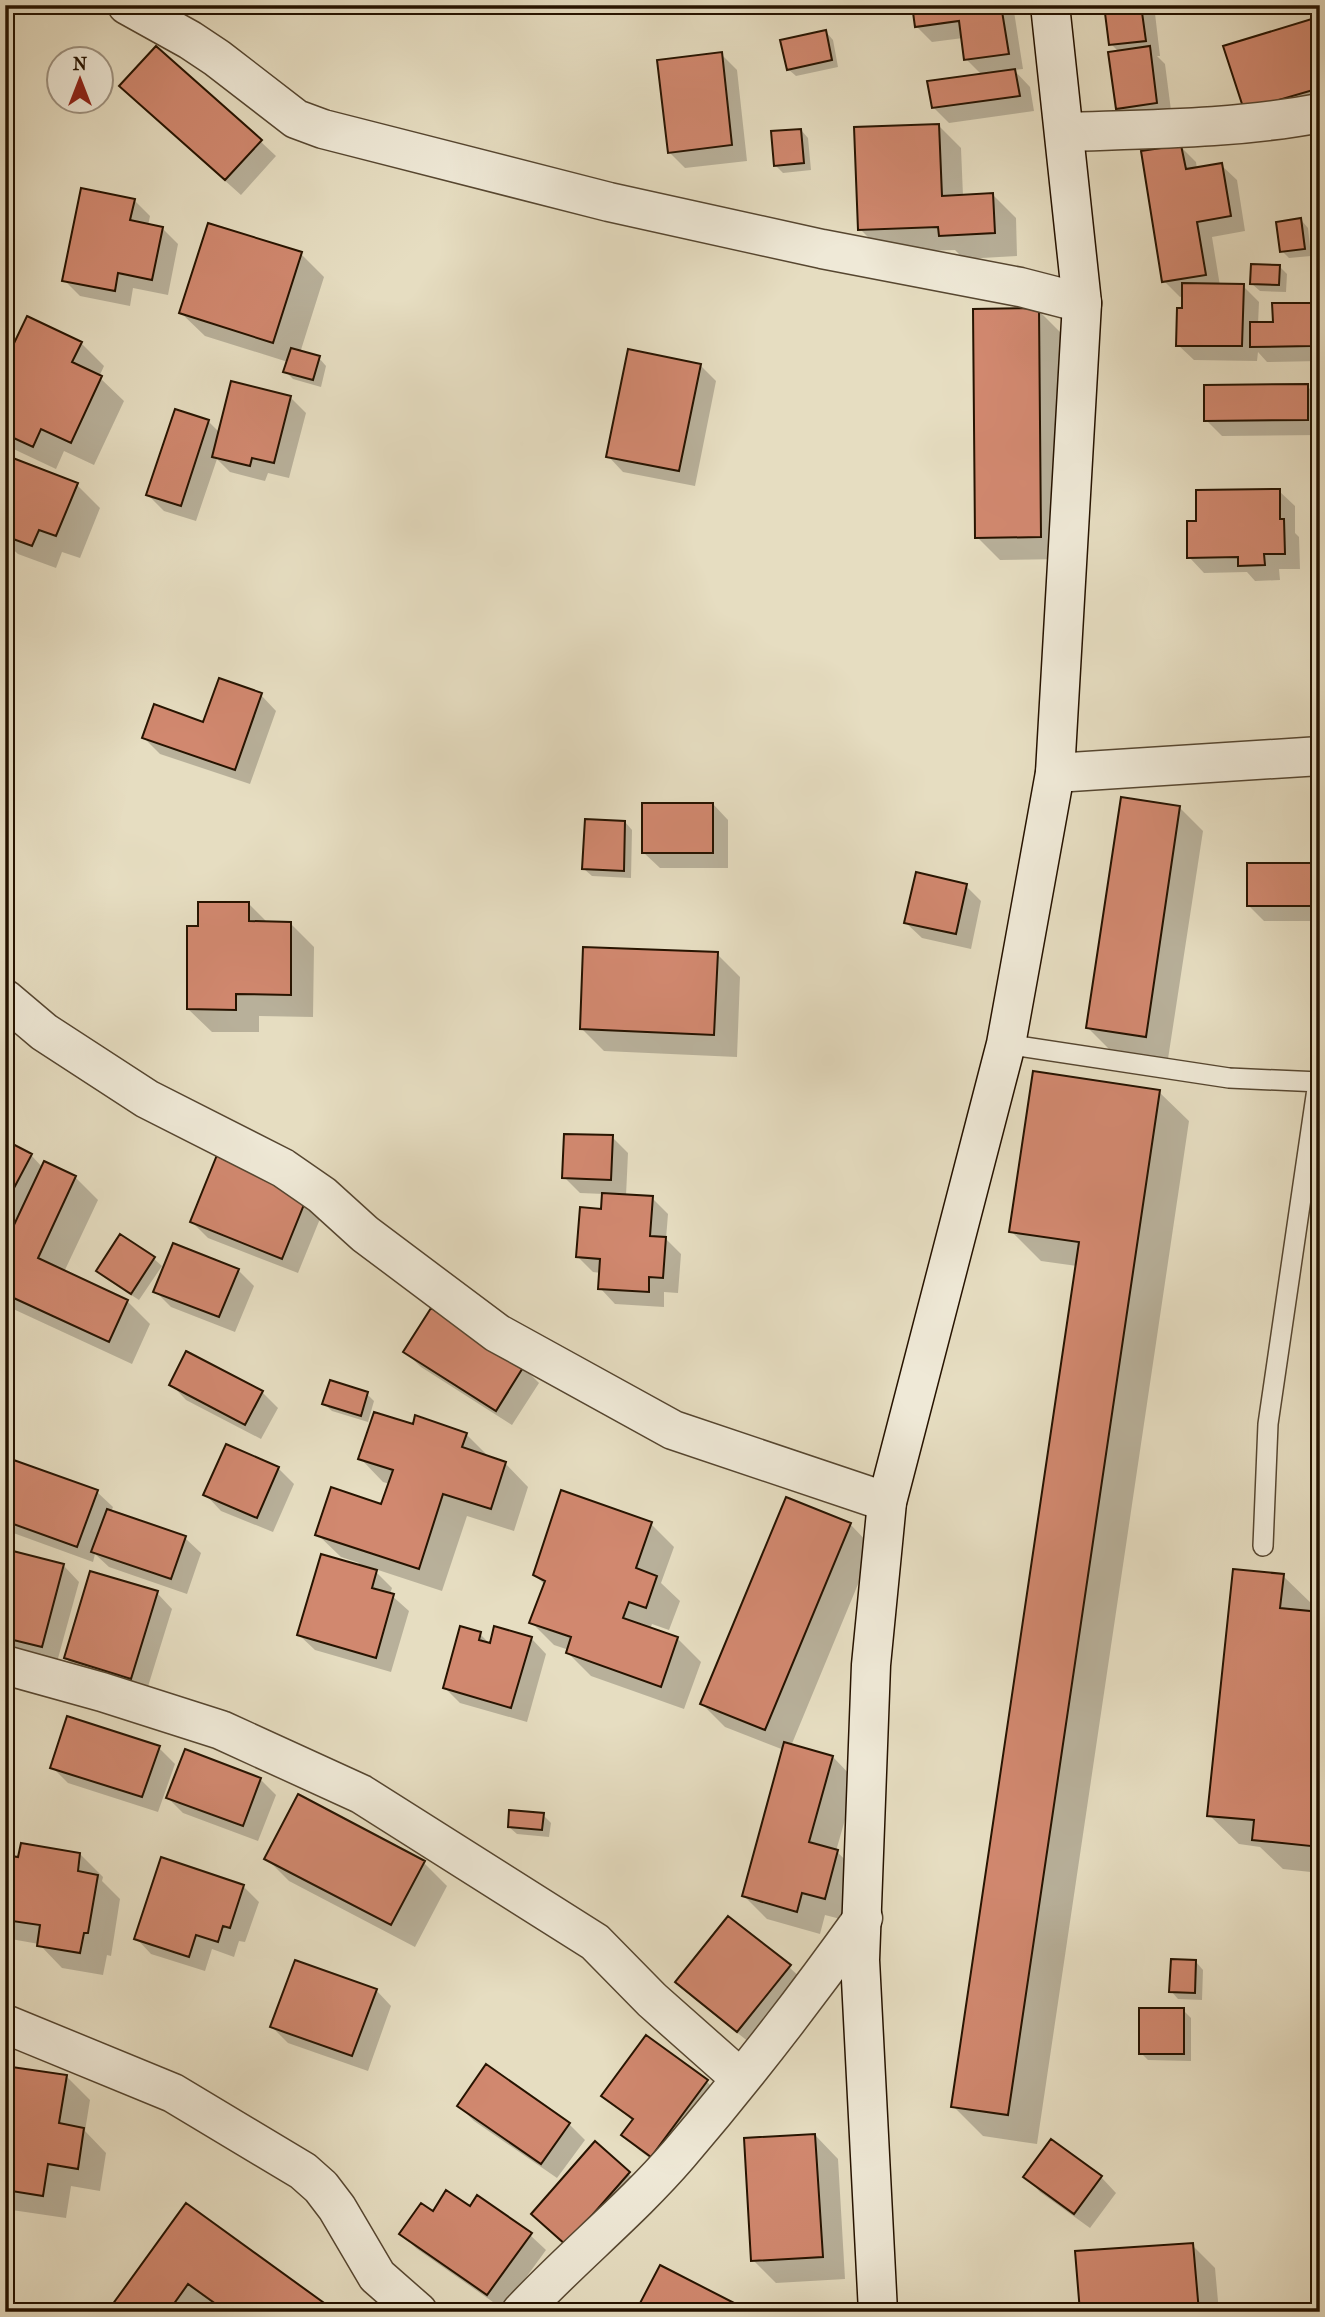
<svg xmlns="http://www.w3.org/2000/svg" width="1325" height="2317" font-family="'IM FELL French Canon',serif">
  <rect width="100%" height="100%" fill="#e6ddc1"/>
  <filter id="stains"><feTurbulence type="fractalNoise" baseFrequency=".00286" numOctaves="4"/><feColorMatrix values="0 0 0 0 .2 0 0 0 0 .09 0 0 0 0 .02 0 0 0 .5 -.17"/></filter>
  <radialGradient id="worn" r=".72"><stop offset=".6" stop-color="#630" stop-opacity="0"/><stop offset="1" stop-color="#630" stop-opacity=".3"/></radialGradient>
  <path fill="#0003" d="M502 5H560V9L503 7Z
    M913 5H1013L1023 69 1014 70 1030 87 1034 111 949 123 933 107 982 75 966 59 963 38 932 42 917 27Z
    M1106 5H1154L1160 56H1157L1165 64 1172 118 1133 124 1117 108 1119 52 1111 44Z
    M1315 20 1320 25V107L1261 125Z
    M826 32 833 40 838 67 796 76 788 69Z
    M721 54 737 70 747 161 685 168 669 152Z
    M137 102 260 141 276 156 241 195Z
    M938 125 961 148 963 196 993 195 1016 218 1017 256 964 259 955 250 883 252 860 229Z
    M801 130 808 138 811 170 783 173 775 165Z
    M1181 147 1196 162 1197 169 1221 165 1237 180 1245 231 1212 237 1220 286H1243L1259 302 1258 324H1275L1310 304 1320 314V361L1267 362 1258 352 1257 361 1194 360 1178 345 1184 296 1180 297 1164 281Z
    M134 200 150 216 148 226 162 228 178 244 168 295 133 288 130 306 80 296 64 280Z
    M1301 220 1308 228 1311 256 1289 258 1282 251Z
    M301 254 324 277 300 353 319 358 326 366 321 387 293 379 285 371 288 362 205 336 181 313Z
    M1279 266 1287 274 1286 292 1260 291 1252 284Z
    M1038 310 1061 333 1063 559 1000 560 977 537Z
    M81 343 104 366 99 377 124 401 94 465 64 451 56 469 5 445V366Z
    M700 365 716 381 695 486 623 472 608 456Z
    M1307 386 1320 399V435L1222 436 1206 420Z
    M290 397 306 413 289 478 268 473 265 481 230 472 217 459 196 521 164 511 148 495 208 421 220 433Z
    M5 457 77 485 100 508 80 558 62 552 56 568 18 554 6 543 5 546Z
    M1279 491 1295 506V533L1299 537 1300 569H1279L1280 580 1255 581 1247 572 1204 573 1189 557Z
    M261 695 276 711 250 784 160 754 144 738 204 724Z
    M713 804 728 820V868H660L644 853Z
    M1180 808 1203 831 1168 1059 1111 1051 1088 1028Z
    M625 822 632 830 631 878 592 876 584 869Z
    M1320 865V921H1264L1248 905Z
    M966 886 981 901 971 949 922 938 906 923Z
    M249 904 268 923 291 924 314 947 313 1017 259 1016V1032H212L188 1009 199 927Z
    M717 954 740 977 737 1057 604 1051 581 1028Z
    M1159 1092 1189 1121 1037 2144 983 2136 953 2106 1077 1266 1041 1261 1011 1231Z
    M612 1137 628 1153 626 1196 652 1198 668 1214 666 1239 681 1254 678 1293 664 1292V1307L615 1304 600 1288 601 1273 593 1272 578 1257 603 1211 604 1194 580 1193 564 1177Z
    M5 1142 31 1155 43 1168 75 1177 98 1200 64 1272 127 1301 150 1324 132 1364 11 1308 5 1302Z
    M218 1158 324 1209 298 1273 208 1238 192 1222Z
    M120 1237 154 1259 162 1266 139 1300 105 1278 98 1271Z
    M238 1270 254 1286 235 1332 171 1307 155 1291Z
    M405 1352 523 1367 539 1383 512 1425 421 1367Z
    M171 1384 262 1392 278 1408 261 1439 186 1400Z
    M367 1394 374 1401 368 1422 332 1411 324 1404Z
    M414 1426 466 1434 490 1458 505 1463 528 1487 514 1531 467 1516 442 1591 372 1568 392 1588 390 1594 409 1611 391 1672 315 1650 299 1635 359 1563 341 1557 317 1534 382 1506 390 1484 383 1482 360 1458Z
    M278 1468 294 1484 273 1532 221 1511 206 1495Z
    M5 1472 97 1492 113 1507 111 1512 185 1538 201 1553 187 1594 109 1567 95 1554 93 1562 5 1530Z
    M651 1524 674 1547 661 1583 680 1601 669 1630 652 1624 650 1629 678 1639 701 1662 684 1709 591 1676 568 1653 569 1650 554 1645 531 1622 545 1585 535 1575Z
    M850 1524 873 1548 791 1746 833 1757 856 1781 836 1851 860 1874 848 1921 825 1915 820 1934 767 1919 744 1896 784 1750 725 1727 702 1704Z
    M10 1552 64 1566 79 1582 57 1662 5 1648V1571Z
    M1283 1576 1313 1605 1312 1613 1320 1614V1873L1283 1869 1260 1847 1239 1844 1209 1815Z
    M157 1593 172 1609 146 1693 81 1674 66 1658Z
    M480 1634 491 1645 531 1638 546 1654 527 1722 460 1703 445 1688Z
    M159 1748 175 1764 158 1812 68 1783 52 1767Z
    M260 1779 276 1795 258 1841 183 1813 168 1798Z
    M543 1815 551 1823 549 1837 517 1834 509 1827Z
    M80 1854 103 1877 102 1881 120 1899 111 1956 107 1955 103 1975 62 1968 39 1944 5 1938V1857L19 1859Z
    M266 1858 424 1863 447 1886 415 1947 289 1881Z
    M243 1886 259 1902 245 1942 239 1941 234 1957 212 1949 205 1971 151 1954 136 1938Z
    M1196 1962 1203 1970 1202 2000 1178 1999 1171 1991Z
    M789 1967 805 1982 754 2046 693 1998 677 1982Z
    M376 1990 391 2006 368 2071 288 2043 272 2027Z
    M1183 2010 1191 2018V2061L1148 2060 1141 2053Z
    M647 2038 707 2082 723 2097 667 2171 639 2150 623 2135 633 2121 604 2096Z
    M5 2067 67 2077 90 2100 85 2131 106 2153 100 2191 71 2186 66 2218 5 2209Z
    M459 2106 569 2124 585 2140 557 2178 474 2121Z
    M815 2135 838 2159 845 2279 776 2283 753 2260Z
    M595 2143 645 2189 583 2259 533 2214Z
    M1025 2176 1101 2177 1116 2193 1090 2228 1040 2192Z
    M186 2206 330 2309 332 2312H109Z
    M470 2209 530 2235 546 2250 503 2309 417 2249 401 2234Z
    M5 2239 10 2244 5 2271Z
    M1192 2245 1215 2268 1219 2312H1082Z"/>
  <path fill="#d1886f" stroke="#261300" stroke-width="2" d="M912 5H1001L1009 54 964 60 959 21 915 27Z
    M1104 5H1141L1146 41 1109 45Z
    M1315 18 1320 33V88L1244 110 1223 46Z
    M826 30 832 60 787 70 780 40Z
    M156 46 262 140 225 180 119 86Z
    M1150 46 1157 103 1116 109 1108 52Z
    M722 52 732 145 668 153 657 60Z
    M1015 69 1020 96 932 108 927 81Z
    M939 124 942 196 993 193 995 233 939 236 938 227 858 230 854 127Z
    M801 129 804 163 774 166 771 131Z
    M1181 145 1186 169 1222 163 1231 216 1197 222 1206 275 1162 282 1141 151Z
    M81 188 135 199 130 220 163 227 152 280 118 273 115 291 62 281Z
    M1301 218 1305 249 1280 252 1276 222Z
    M208 223 302 252 273 343 179 313Z
    M1251 264 1280 265 1279 285 1250 284Z
    M1182 283 1244 284 1242 346H1176L1177 308H1182Z
    M1272 303H1311V346L1250 347V322H1273Z
    M1039 308 1041 537 975 538 973 309Z
    M27 316 82 342 72 362 102 376 71 443 41 429 33 447 5 434V362Z
    M291 348 320 356 313 380 283 372Z
    M628 349 701 364 679 471 606 457Z
    M231 381 291 396 274 463 252 458 250 466 212 457Z
    M1308 384V420L1204 421V385Z
    M175 409 209 420 181 506 146 495Z
    M5 455 78 483 56 536 39 530 32 546 5 536Z
    M1280 489V519H1284L1285 554H1264L1265 565 1238 566V557L1187 558V521H1196V490Z
    M219 678 262 693 235 770 142 738 154 704 203 722Z
    M1121 797 1180 806 1146 1037 1086 1028Z
    M642 803H713V853H642Z
    M585 819 625 821 624 871 582 869Z
    M1247 863H1320V906H1247Z
    M916 872 967 884 956 934 904 923Z
    M198 902H249V921L291 922V995L236 994V1010L187 1009V926H198Z
    M583 947 718 952 714 1035 580 1029Z
    M1033 1071 1160 1090 1008 2115 951 2107 1079 1242 1009 1232Z
    M564 1134 613 1135 611 1180 562 1178Z
    M5 1140 32 1154 5 1205Z
    M217 1155 309 1192 282 1259 190 1222Z
    M44 1161 76 1176 38 1258 128 1300 109 1342 5 1294V1244Z
    M602 1193 653 1196 650 1236 666 1237 663 1278 649 1277V1292L598 1289 600 1259 576 1257 580 1207 601 1209Z
    M120 1234 155 1257 131 1294 96 1271Z
    M173 1243 239 1269 219 1317 153 1292Z
    M431 1308 524 1366 496 1411 403 1352Z
    M186 1351 263 1391 245 1425 169 1385Z
    M330 1380 368 1392 361 1416 322 1404Z
    M374 1412 413 1424 415 1415 467 1433 462 1447 506 1462 491 1509 443 1494 419 1569 315 1535 331 1487 381 1504 393 1470 358 1459Z
    M226 1444 279 1467 257 1518 203 1495Z
    M8 1458 98 1490 77 1547 5 1521V1467Z
    M561 1490 652 1522 636 1568 657 1576 646 1608 629 1602 623 1618 678 1637 661 1687 566 1653 571 1637 529 1623 545 1581 533 1575Z
    M786 1497 851 1523 765 1730 700 1704Z
    M107 1509 186 1536 171 1579 91 1552Z
    M9 1550 64 1564 42 1647 5 1638V1564Z
    M321 1554 377 1570 372 1588 394 1594 376 1658 297 1635Z
    M1233 1569 1284 1574 1280 1608 1320 1612V1847L1252 1840 1254 1820 1207 1816Z
    M90 1571 158 1591 131 1679 64 1658Z
    M460 1626 481 1632 479 1640 490 1643 494 1626 532 1637 511 1708 443 1688Z
    M67 1716 160 1746 142 1797 50 1768Z
    M784 1742 833 1756 809 1842 838 1850 825 1899 802 1893 797 1912 742 1896Z
    M185 1749 261 1778 243 1826 166 1798Z
    M298 1794 425 1861 391 1925 264 1859Z
    M509 1810 544 1813 542 1830 508 1827Z
    M21 1843 80 1853 78 1871 98 1875 88 1933H84L80 1953 37 1946 40 1925 5 1920V1855L18 1857Z
    M161 1857 244 1885 230 1928 223 1926 218 1942 196 1935 189 1957 134 1939Z
    M728 1916 791 1965 737 2032 675 1982Z
    M1171 1959 1196 1960 1195 1993 1169 1992Z
    M295 1960 377 1989 352 2056 270 2027Z
    M1139 2008H1184V2054H1139Z
    M646 2035 708 2080 651 2157 621 2135 633 2119 601 2096Z
    M486 2064 570 2123 541 2164 457 2106Z
    M5 2066 67 2075 59 2123 84 2128 78 2169 48 2164 43 2196 5 2190Z
    M815 2134 823 2257 751 2261 744 2138Z
    M1051 2139 1102 2176 1074 2214 1023 2177Z
    M595 2141 630 2172 566 2245 531 2214Z
    M446 2190 470 2206 477 2195 532 2233 487 2295 399 2234 421 2203 433 2211Z
    M186 2203 331 2308 328 2312H227L188 2284 168 2312H107Z
    M1193 2243 1199 2312H1080L1075 2251Z
    M660 2265 740 2306 737 2312H647L638 2307Z"/>
  <g fill="none" stroke-linecap="round" stroke-linejoin="round">
    <g stroke="#564630" stroke-width="22">
      <path id="lane" d="M1006 1044 1229 1078 1320 1082
        M1263 1546 1268 1424 1318 1082"/>
    </g>
    <g stroke="#564630" stroke-width="41">
      <path id="street" d="M127 5 190 40 217 58 296 119 323 129 609 202 822 249 1020 287 1082 303
        M1065 132C1150 129 1236 129 1320 113
        M1055 773 1320 756
        M5 999 44 1032 147 1099 283 1168 322 1195 365 1234 497 1333 673 1430 887 1502
        M5 1665 102 1692 221 1730 361 1794 595 1942 652 2000 740 2078
        M5 2024 173 2093 303 2171 321 2187 337 2208 377 2276 418 2312
        M521 2312C572 2257 631 2210 679 2154 744 2078 805 1999 863 1918"/>
    </g>
    <g stroke="#261300" stroke-width="41">
      <path id="secondary" d="M878 2312 860 1960 871 1665 887 1502 1006 1044 1055 773 1082 303 1050 5"/>
    </g>
    <use href="#lane" stroke="#efe9d7" stroke-width="19"/>
    <use href="#street" stroke="#efe9d7" stroke-width="38"/>
    <use href="#secondary" stroke="#efe9d7" stroke-width="38"/>
  </g>
  <rect width="1325" height="2317" fill="none" stroke="#e6ddc1" stroke-width="28"/>
  <rect x="7" y="7" width="1311" height="2303" fill="none" stroke="#261300" stroke-width="3.5"/>
  <rect x="14" y="14" width="1297" height="2289" fill="none" stroke="#261300" stroke-width="2"/>
  <g transform="translate(80 80)"><circle r="33" fill="#efe9d7" stroke="#9f9381" stroke-width="2"/>
  <path d="M0-5L12 26L0 18L-12 26Z" fill="#8f2418"/>
  <text y="-10" font-size="19" font-weight="bold" text-anchor="middle" fill="#261300">N</text>
  </g>
  <rect width="100%" height="100%" filter="url(#stains)"/>
  <rect width="100%" height="100%" fill="url(#worn)"/>
</svg>
